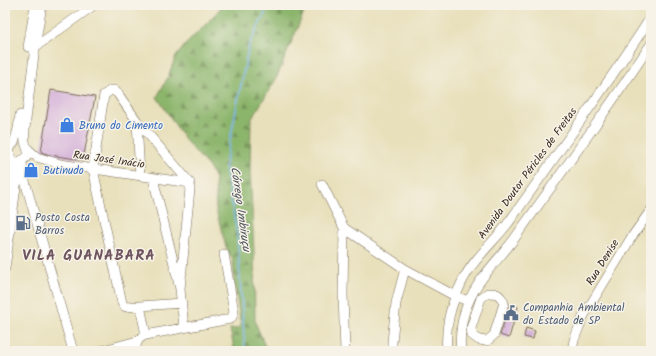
<svg xmlns="http://www.w3.org/2000/svg" width="656" height="356" font-family="Kalam,sans-serif">
  <defs>
    <pattern id="forest-firs" width="22" height="20" patternUnits="userSpaceOnUse"><rect width="22" height="20" fill="#8cb56c"/><path d="M5 1l3.5 6h-7zM16 11l3.5 6h-7z" fill="#749358"/></pattern>
  </defs>
  <rect width="100%" height="100%" fill="#f7f3e8"/>
  <filter id="ink" filterUnits="userSpaceOnUse"><feTurbulence type="fractalNoise" baseFrequency=".025" numOctaves="2"/><feDisplacementMap in="SourceGraphic" scale="8" xChannelSelector="R" yChannelSelector="G"/><feConvolveMatrix kernelMatrix="1 2 1 2 8 2 1 2 1" color-interpolation-filters="sRGB"/></filter>
  <filter id="wash" filterUnits="userSpaceOnUse"><feTurbulence type="fractalNoise" baseFrequency=".012" numOctaves="4" result="noise"/><feDisplacementMap in="SourceGraphic" scale="16" xChannelSelector="R" yChannelSelector="G"/><feGaussianBlur stdDeviation="0.9" result="paint"/><feColorMatrix in="noise" values="0 0 0 0 0 0 0 0 0 0 0 0 0 0 0 0 0 1.4 0 .05"/><feComposite in="paint" operator="in"/></filter>
  <g filter="url(#wash)">
    <rect width="100%" height="100%" fill="#e8e0bb"/>
    <path fill="url(#forest-firs)" stroke="#647045" d="M223 5H307L276 79 251 120 250 168 254 252 255 322 267 351H225L234 348 230 329 239 328 241 324 234 282 233 261 226 247 216 210 215 178 208 166 186 141 157 97 168 77 175 58 187 43 209 21Z"/>
    <g fill="none" stroke-linecap="round" stroke-linejoin="round">
      <path stroke="#80baf1" stroke-width="1.5" d="M245 351 237 233 225 165 249 45 269 5"/>
    </g>
    <g id="blocks">
      <path fill="#cda3d7" d="M51 90 95 97 83 160 50 155 41 152Z
        M510 304 518 307 509 338 500 335Z
        M526 328 535 331 533 339 524 337Z"/>
    </g>
  </g>
  <g filter="url(#ink)">
    <use href="#blocks" fill-opacity="0" stroke="#786a55" stroke-width="1"/>
    <g fill="none" stroke-linecap="round" stroke-linejoin="round">
      <g stroke="#786a55" stroke-width="10">
        <path id="minor" d="M28 47 35 5
          M35 47 94 5
          M137 121 140 176
          M14 143 18 129 20 115
          M28 149 37 157 60 164 190 183
          M10 156 9 150 12 145
          M20 161C32 157 28 151 25 142 24 137 25 132 25 128L35 47 42 5
          M22 161 23 174 73 351
          M153 178 180 289 184 327
          M322 184 344 228 343 295 345 351
          M5 202 11 163V158
          M344 228 405 269 455 296 468 301
          M5 268 19 165
          M180 289 190 189V183L137 121 118 94 114 90H111L104 95 93 169 122 303 124 306 126 307 182 303
          M488 293C497 293 500 294 504 303L494 335 487 341 479 340 472 335 471 328 481 298Z
          M140 306 146 335
          M100 351 137 341
          M135 351C137 341 137 339 146 335L230 319 232 317 234 312 224 254
          M392 351V342L396 303 405 269
          M447 351C445 326 450 307 461 284 471 261 494 242 509 222 557 154 606 87 651 17
          M461 351C459 336 462 315 469 301 480 275 502 257 517 235 562 172 608 109 651 44
          M572 351 574 340 583 317 631 238 651 210"/>
      </g>
      <use href="#minor" stroke="#fff" stroke-width="9"/>
    </g>
  </g>
  <defs>
    <g id="shop-bare" transform="scale(1.2)"><path d="M-5-2.5h2.3a2.7 3.5 0 0 1 5.4 0H5L5.5 6h-11ZM-1.5-2.5h3a1.5 2.3 0 0 0-3 0Z" fill="#3f7fe0" stroke="#f7f3e8" stroke-width="2.5" paint-order="stroke"/></g>
    <g id="fuel-bare" transform="scale(1.2)"><path d="M-5.5-6h7V0h2V4h1.3V-2.5L3-4.5l.8-.8L6-3V5H2.5V1h-1V6h-7ZM-4.2-4.7v3.2H.2V-4.7Z" fill="#5c6f8a" stroke="#f7f3e8" stroke-width="2.5" paint-order="stroke"/></g>
    <g id="civic-bare" transform="scale(1.2)"><path d="M-.6-6.5H3V-4.5H.6V-3L4-1V1h2V6H-6V1h2V-1L-.6-3ZM-1.2 2.5V6h2.4V2.5Z" fill="#5c6f8a" stroke="#f7f3e8" stroke-width="2.5" paint-order="stroke"/></g>
  </defs>
  <g fill-rule="evenodd">
    <use href="#shop-bare" x="67" y="125"/>
    <use href="#shop-bare" x="31" y="170"/>
    <use href="#fuel-bare" x="23" y="223"/>
    <use href="#civic-bare" x="511" y="313"/>
  </g>
  <g text-anchor="middle" stroke-width="3" stroke-linejoin="round" paint-order="stroke">
    <g font-size="11" fill="#366cbe" stroke="#f7f3e8" text-anchor="start">
      <text x="79" y="129">Bruno do Cimento</text>
      <text x="43" y="174">Butinudo</text>
    </g>
    <g font-size="11" fill="#3b2a1e" stroke="#f7f3e8">
      <text transform="translate(109 159) rotate(8)" y="4">Rua José Inácio</text>
      <text transform="translate(527 173) rotate(-54)" y="4">Avenida Doutor Péricles de Freitas</text>
      <text transform="translate(602 262) rotate(-58)" y="4">Rua Denise</text>
    </g>
    <g font-size="11" fill="#4e5e75" stroke="#f7f3e8" text-anchor="start">
      <text x="35" y="221">Posto Costa<tspan x="35" dy="13">Barros</tspan></text>
      <text x="523" y="311">Companhia Ambiental<tspan x="523" dy="13">do Estado de SP</tspan></text>
    </g>
    <g font-size="12" font-style="italic" fill="#50555d" stroke="#f7f3e8">
      <text transform="translate(241 209) rotate(82)" y="4">Córrego Imbiruçu</text>
    </g>
    <g font-size="15" font-weight="bold" letter-spacing="1" fill="#6e545f" stroke="#f7f3e8">
      <text x="89" y="260">VILA GUANABARA</text>
    </g>
  </g>
  <rect width="656" height="356" fill="none" stroke="#f7f3e8" stroke-width="20"/>
</svg>
